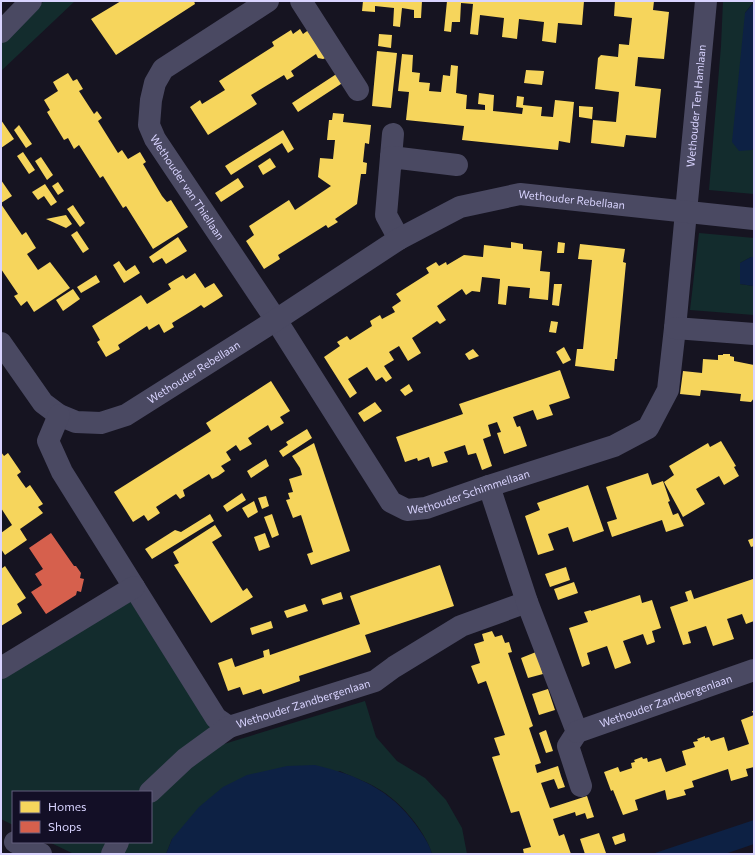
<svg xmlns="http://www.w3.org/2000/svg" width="755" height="855" font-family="Commissioner,sans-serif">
  <rect width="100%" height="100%" fill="#161421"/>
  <path fill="#132c2d" d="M44 1H75L1 71V43Z
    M723 1H754L745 13 752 150 754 147V194L709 190 721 46Z
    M699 233 754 238V257H751L740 263V284L754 286V315L690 310Z
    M128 598 224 744 365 701 376 737 397 761 425 778 446 800 462 828 467 854H432C425 830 399 800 377 788 366 781 352 777 340 771L172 839 166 854H74L49 842H151V792H13V825L1 819V679Z"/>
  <path fill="#0d2144" d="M754 2V147L752 150 739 151 732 142 745 13Z
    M751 257H754V286L740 284V263Z
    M315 765C357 775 390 789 416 825 423 835 429 843 432 854H166L172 839 199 807 223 787 247 775 287 766Z
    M754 820V844L725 854H652Z"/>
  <path fill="#f6d55c" d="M121 1H194L195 4 116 55 91 19Z
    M363 1H422L421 18H414V10L402 8 400 27 393 26 394 8 375 6V12L362 11Z
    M447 1H584L582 25 558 23 556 43 542 41 544 22 519 19 517 39 510 38 502 37 504 18 480 15 478 35 470 34 473 4 461 3 460 22H452L451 32 444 31Z
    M615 1H654L653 10 669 12 664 59 638 57 635 86 661 89 656 138 626 135 624 147 591 143 593 120 616 122 619 92 595 89 598 58 601 55 618 57 619 44 629 45 632 18 614 16Z
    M300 29 303 34 310 29 328 57 323 59 318 58 316 54 291 71 294 76 287 80 284 75 251 95 257 104 208 135 190 107 200 100 202 104 225 90 219 81 274 46 272 42 291 30 293 34Z
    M379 34 392 35 391 48 378 46Z
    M377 51 397 53 391 108 372 106Z
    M402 54 413 55 412 72 420 73 419 82 430 83 429 91 441 92 443 75 450 76 451 65 458 66 456 93 467 95 466 109 485 110V105L478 104 479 93 494 95 493 111 503 112 522 114 523 108 516 107 517 96 524 97 523 105 542 107 541 116 553 117 555 100 574 102 570 143 559 141 558 150 462 140 464 126 406 120 409 92 398 91Z
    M526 70 544 71 542 85 524 83Z
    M68 73 73 81 77 79 83 89 79 91 94 114 97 111 102 118 98 121 118 153 122 150 128 159 140 152 146 162 143 164 162 196 167 202 171 200 188 227 153 249 126 206 123 208 103 176 100 178 79 145 74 149 68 138 64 140 47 112 50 110 44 100 58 91 53 82Z
    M338 73 344 82 298 112 292 103Z
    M579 106 593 107 592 119 579 117Z
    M333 113 344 114 343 122 371 125 369 144 365 143 363 162 367 163 366 174H361L357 204 335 219 338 222 328 228 326 225 278 255 280 259 264 269 246 241 254 235 249 226 289 200 295 210 331 186 318 177 320 158 333 159 335 140H327L329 120H332Z
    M1 120 14 139 1 148Z
    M19 125 32 144 26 148 14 130Z
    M283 130 294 149 288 153 282 143 231 175 225 166Z
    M23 152 35 170 29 174 17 156Z
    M41 157 53 175 47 180 35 161Z
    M270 158 276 167 263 175 258 166Z
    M238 178 244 187 221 202 215 193Z
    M1 180 12 196 1 203Z
    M58 182 64 191 58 195 52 186Z
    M45 184 57 202 51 206 44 196 38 200 32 192Z
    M1 204 22 235 26 232 36 248 27 254 38 270 50 262 70 288 34 312 27 301 21 306 14 296 18 294 1 269Z
    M73 205 85 223 80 227 67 209Z
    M66 215 72 224 66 228 46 219Z
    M77 231 89 249 83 253 71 235Z
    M178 237 187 251 166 264 162 258 153 263 149 257Z
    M511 242 523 244V249L542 251 540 271 550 272 548 300 529 298 530 288 508 286 506 305 498 304 500 279 482 277 480 292 472 291 466 295 462 289 437 306 446 320 440 324 437 321 412 338 421 353 408 361 399 346 389 352 394 360 384 366 392 378 386 382 382 377 376 381 367 367 348 379 357 393 350 398 324 357 340 346 337 342 347 336 350 340 372 326 370 321 380 315 382 319 395 312 392 307 401 301 396 294 429 273 426 268 436 262 439 266 446 262 447 265 464 255 483 257 484 245 511 248Z
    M558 242 565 243 564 253H557Z
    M580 244 625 249 623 262 626 263 617 359H615L614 371 575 366 577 349H583L592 260 578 259Z
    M119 261 126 271 135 265 140 273 124 283 113 265Z
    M195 273 205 288 214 283 223 296 204 308 201 305 195 309 172 323 174 327 164 333 159 324 149 330 147 326 118 345 120 349 106 357 97 342 100 340 92 326 141 295 147 304 171 289 168 284 176 279 183 275 186 279Z
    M96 275 100 282 81 293 77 287Z
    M554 284H562L559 306 552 305Z
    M73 289 80 299 63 311 56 300Z
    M551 321 558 322 556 333 549 332Z
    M564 347 571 360 563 364 556 352Z
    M473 349 479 356 469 360 465 354Z
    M723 354H730V356L734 357V361L754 365V398L751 402 740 401 741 394 701 390 700 396 680 394 683 371 702 373 703 359 718 360V355H723Z
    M560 370 570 398 549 405 553 415 537 420 533 410 513 417 517 427 520 426 527 446 504 454 497 433 501 432 497 422 488 425 491 436 483 439 492 466 482 470 476 453 468 455 465 445 444 452 448 462 432 467 429 457 418 461 417 458 405 462 396 437 463 414 459 404Z
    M271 381 290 411 280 417 284 423 271 431 268 425 248 438 252 444 240 451 236 445 226 452 231 460 221 466 225 471 218 476 212 479 209 474 183 490 185 496 180 499 176 494 156 507 160 513 148 521 144 515 133 522 114 492 211 431 206 423Z
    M409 384 413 391 405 396 400 390Z
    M375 402 382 411 364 422 358 413Z
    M307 429 312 438 283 457 279 451 288 445 286 442Z
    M721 441 736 466 734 467 739 476 724 485 719 476 696 489 705 504 683 517 664 482 674 475 669 466 708 443 710 447Z
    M314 443 350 551 311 565 307 554 313 552 301 515 293 518 286 500 290 499 288 493 293 492 289 479 302 475 300 468 292 456Z
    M1 452 4 456 8 453 21 472 17 475 21 481 26 488 30 485 43 504 38 507 43 513 20 529 27 540 5 555 1 549V533L12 525 1 508Z
    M266 459 269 466 251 478 247 471Z
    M648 473 652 485 663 481 670 501 668 502 673 515 678 513 684 526 666 532 662 520 612 537 607 522 617 519 606 487Z
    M588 485 604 531 573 542 568 527 548 534 554 550 538 555 525 516 540 510 537 503Z
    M242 493 246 500 227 512 223 506Z
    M266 496 269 506 262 509 258 498Z
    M254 501 258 512 248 518 242 508Z
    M210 514 214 521 152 559 145 549 175 530 181 532Z
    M272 514 279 535 272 538 264 517Z
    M215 525 222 536 212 542 243 591 247 588 253 597 211 623 174 565 179 563 173 552Z
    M265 533 270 547 259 551 254 537Z
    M754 538V546L751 547 748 540Z
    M440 565 454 606 365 635 371 652 299 676 300 681 263 694 261 689 243 695 240 687 228 691 218 663 232 658 235 667 264 657 263 651 269 649 270 655 360 624 350 596Z
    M5 566 26 598 17 604 22 613 1 626V569Z
    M566 567 570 580 550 587 545 574Z
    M753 579 754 621 746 624 742 614 727 619 734 639 713 646 706 626 688 632 691 643 683 645 670 607 688 601 685 592 691 590 694 599Z
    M574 582 578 593 558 600 554 589Z
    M341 592 343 599 323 605 321 599Z
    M640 595 642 603 652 600 661 628 652 631 655 642 647 645 643 634 623 641 631 663 615 669 607 646 587 653 590 664 582 667 569 628 588 622 584 612 591 610V611Z
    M305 604 308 611 287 618 284 611Z
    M271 621 273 628 252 635 250 628Z
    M492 631 495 637 502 635 505 643 509 642 512 652 508 653 533 726 529 728 541 763 535 765 537 773 558 766 561 776 565 787 558 789 554 779 541 783 550 808 587 796 594 817 587 819 585 813 576 816 575 812 553 819 559 836 564 834 571 854H524L523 849 531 847 519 811 511 813 492 757 500 755 494 738 505 735 486 681 478 684 471 666 480 663 474 644 484 641 482 634Z
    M536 652 543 674 528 678 521 658Z
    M548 689 555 710 539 715 532 694Z
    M752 711H754V767L746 769 748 776 731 781 728 769 692 781 694 787 684 790 686 795 667 800 665 790 635 800 638 810 623 815 613 790 611 791 604 772 618 767 620 772 632 768 631 763 635 762 634 760 642 757 643 759 647 758 648 762 661 758 666 772 686 765 682 751 695 747 693 742 698 741 697 739 705 736V738L709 737 711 741 724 737 728 751 749 744 741 720 754 715Z
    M546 730 553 751 546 753 539 733Z
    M599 833 606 853 585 854 580 839Z
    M624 833 626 841 615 845 612 837Z"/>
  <path fill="#d6604d" d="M51 533 74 566H76L81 573 80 578 84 579 81 592 77 591 76 595 46 614 31 592 42 585 35 574 43 569 29 548Z"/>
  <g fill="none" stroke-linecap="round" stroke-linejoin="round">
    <g stroke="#4a4962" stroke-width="22">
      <path id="s1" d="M268 1 163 69 155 83 151 100 149 125 155 139 276 320 391 502 407 510 426 508 489 486 614 446 648 428 668 390 675 328 706 1"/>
      <path d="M301 1 358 90"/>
      <path d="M1 32 31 1"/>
      <path d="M391 157 393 134"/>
      <path d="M399 239 386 215 391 157 457 165"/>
      <path d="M675 328 754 334"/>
      <path id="s2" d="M1 343 43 403 59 415 76 422 101 423 126 415 276 320 399 239 460 207 520 194 754 219"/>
      <path id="s3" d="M59 415 48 441 62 472 216 718 229 727 375 681 394 667 461 626 527 602"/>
      <path d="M489 486 527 602 577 732 568 746 581 786"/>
      <path d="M1 668 134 587"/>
      <path id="s4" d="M577 732 754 670"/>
      <path d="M150 792 185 759 229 727"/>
      <path d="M15 842 41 854"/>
      <path d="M112 854 118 842"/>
    </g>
  </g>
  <g text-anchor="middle" stroke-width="4" stroke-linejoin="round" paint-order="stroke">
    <g font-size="11" fill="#d9d4ff" stroke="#130f26">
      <text dy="4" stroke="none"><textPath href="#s1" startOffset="1234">Wethouder Ten Hamlaan</textPath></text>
      <text dy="4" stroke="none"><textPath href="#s1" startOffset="257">Wethouder van Thiellaan</textPath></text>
      <text dy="4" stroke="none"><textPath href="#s2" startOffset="670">Wethouder Rebellaan</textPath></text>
      <text dy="4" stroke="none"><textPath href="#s2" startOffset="243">Wethouder Rebellaan</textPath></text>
      <text dy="4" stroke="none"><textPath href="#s1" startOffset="714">Wethouder Schimmellaan</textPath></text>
      <text dy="4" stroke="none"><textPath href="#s4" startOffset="94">Wethouder Zandbergenlaan</textPath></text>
      <text dy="4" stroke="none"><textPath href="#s3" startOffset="446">Wethouder Zandbergenlaan</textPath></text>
    </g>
  </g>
  <rect width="755" height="855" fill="none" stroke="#d9d4ff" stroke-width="4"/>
  <rect x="12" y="791" width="140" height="52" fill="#130f26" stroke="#625e7d"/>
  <rect x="20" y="801" width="20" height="12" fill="#f6d55c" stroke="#625e7d"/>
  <text x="48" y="811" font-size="12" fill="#d9d4ff">Homes</text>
  <rect x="20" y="821" width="20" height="12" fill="#d6604d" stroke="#625e7d"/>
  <text x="48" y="831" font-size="12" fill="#d9d4ff">Shops</text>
</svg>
